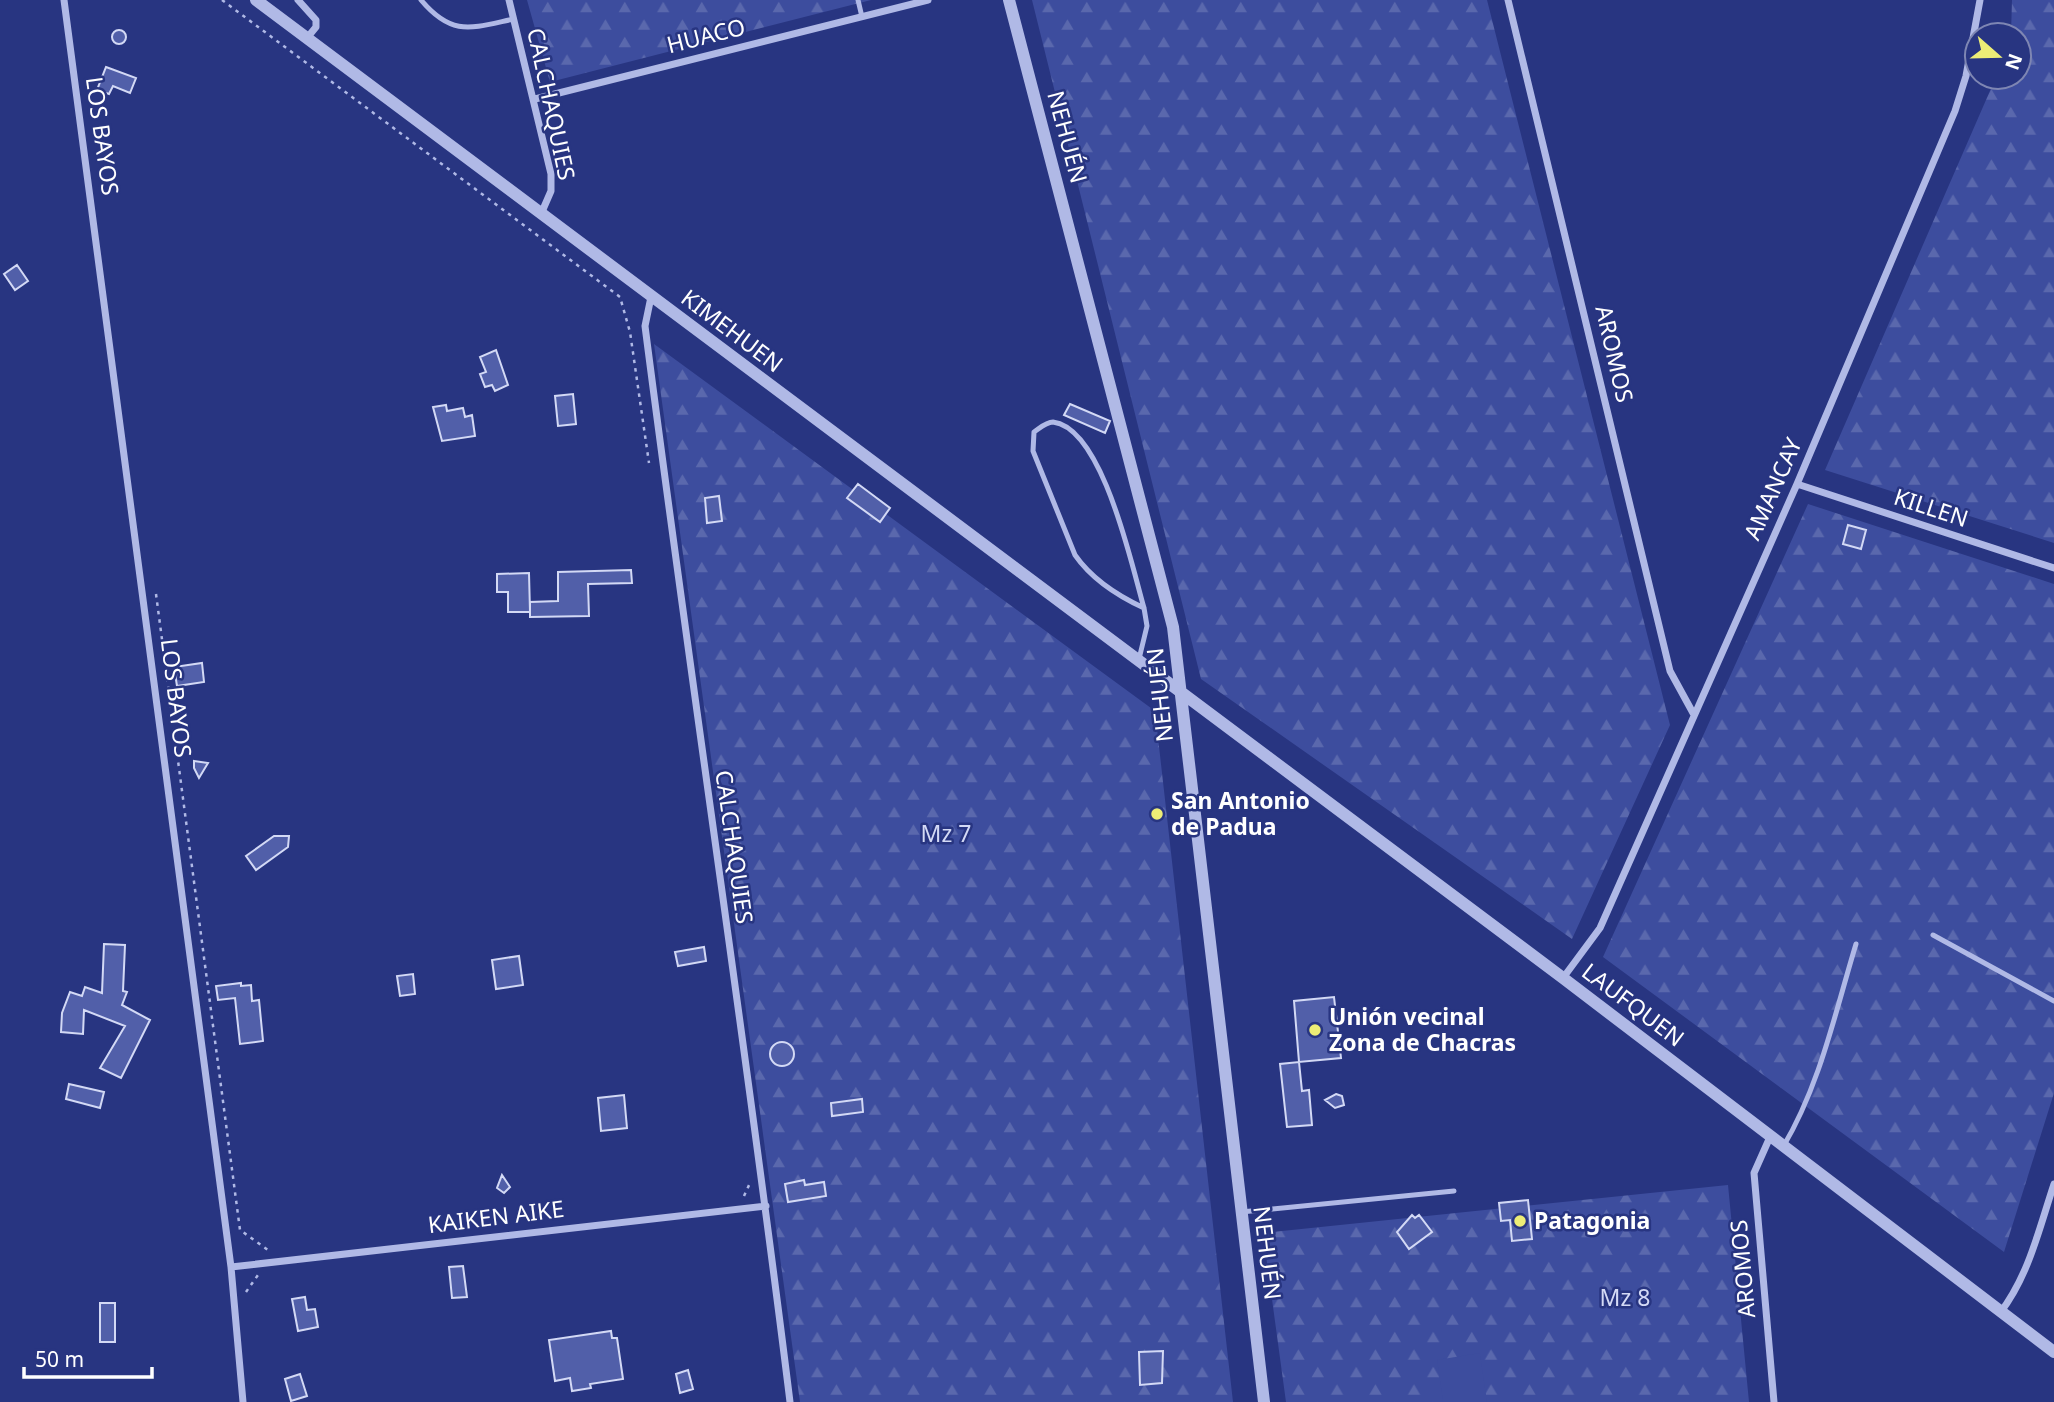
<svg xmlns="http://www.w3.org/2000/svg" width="2054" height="1402" font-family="'Noto Sans',sans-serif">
  <defs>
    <pattern id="forest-firs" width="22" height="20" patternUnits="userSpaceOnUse" patternTransform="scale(1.75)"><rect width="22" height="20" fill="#3d4d9e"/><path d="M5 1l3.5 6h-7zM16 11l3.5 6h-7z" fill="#5a68ad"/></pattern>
  </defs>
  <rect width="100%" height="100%" fill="#283581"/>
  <path fill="url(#forest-firs)" d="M527 0H871L550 82Z
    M1032 0H1487L1670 725 1572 939 1201 679Z
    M2012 0H2054V543L1825 470 1996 77H2019V35H2011Z
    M654 344 1155 711 1233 1402H800Z
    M1808 504 2054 584V1093L2004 1252 1603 957Z
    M1728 1185 1749 1402H1286L1263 1233Z"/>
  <path fill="#3d4d9e" d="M1480 1353 1487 1402H1443L1437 1360Z"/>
  <path fill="#515fa9" stroke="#d3d9f5" stroke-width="2" d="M112 37a7 7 0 1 1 14 0a7 7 0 1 1-14 0Z
    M106 67 136 78 130 93 113 86 109 94 97 90Z
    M17 265 28 281 15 290 4 274Z
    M496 350 508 385 495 391 492 385 485 387 480 374 486 372 480 357Z
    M573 394 576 424 558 426 555 396Z
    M1070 404 1110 421 1105 433 1064 415Z
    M446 405 447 411 463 408 465 417 472 415 475 436 442 441 433 407Z
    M858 484 890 508 880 522 847 498Z
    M719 496 722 521 707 523 705 498Z
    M1848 525 1866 530 1861 549 1843 544Z
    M631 570 632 583 588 584 589 616 530 617V602L558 601V572Z
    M529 573 530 612H508V592H497V574Z
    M202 663 204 682 177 686 174 667Z
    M194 761 208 763 199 778 194 768Z
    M274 836H289L288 847 256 870 246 856Z
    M104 944 125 945 123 991 127 992 122 1005 150 1020 121 1078 100 1068 125 1026 84 1010 83 1034 61 1032 62 1013 70 992 82 996 85 987 102 993Z
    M704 947 706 961 678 966 675 952Z
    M519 956 523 985 496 989 492 960Z
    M413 974 415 994 400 996 397 976Z
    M241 983V986L251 985 252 1001 259 1000 263 1041 240 1044 235 998 218 1000 216 986Z
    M1334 997 1341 1058 1299 1062 1294 1001Z
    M770 1054a12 12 0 1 1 24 0a12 12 0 1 1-24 0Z
    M1299 1062 1302 1091 1309 1090 1312 1125 1287 1127 1280 1064Z
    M69 1084 104 1092 100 1108 66 1099Z
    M1336 1094 1342 1096 1344 1105 1335 1108 1325 1100Z
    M624 1095 627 1128 601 1131 598 1098Z
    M862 1099 863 1112 832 1116 831 1103Z
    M502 1175 510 1187 504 1193 497 1188Z
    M804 1180 805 1185 824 1182 826 1196 788 1202 785 1184Z
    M1528 1200 1532 1239 1512 1241 1510 1220 1501 1221 1499 1203Z
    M1412 1215 1415 1218 1419 1215 1432 1232 1409 1249 1397 1232Z
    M463 1266 467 1297 452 1298 449 1267Z
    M305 1297 307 1310 315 1309 318 1327 298 1331 292 1299Z
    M100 1303H115V1342H100Z
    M611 1331 612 1338H617L623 1379 590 1384 591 1388 572 1391 570 1378 555 1381 549 1340Z
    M1163 1351 1162 1383 1140 1385 1139 1352Z
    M688 1370 693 1389 680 1393 676 1374Z
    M300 1374 307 1396 291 1401 285 1379Z"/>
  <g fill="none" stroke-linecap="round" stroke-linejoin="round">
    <path stroke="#b0b9e6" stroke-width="2.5" stroke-dasharray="3.5 5" stroke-linecap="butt" d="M222 0 620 297 630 332 649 463
      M156 594 240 1230 268 1250
      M744 1196 750 1183
      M246 1292 258 1275"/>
    <path stroke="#b0b9e6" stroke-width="5" d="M421 0C452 37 471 28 514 19
      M858 0 862 17
      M1139 659 1147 626 1144 608C1132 567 1103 428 1053 422 1046 422 1040 428 1034 432L1033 451 1075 555C1091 578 1118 596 1144 608
      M1933 935 2054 1001
      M1783 1147C1820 1085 1835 1013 1856 944
      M1241 1212 1454 1191"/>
    <path stroke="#b0b9e6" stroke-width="7" d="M64 0 231 1267 243 1402
      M298 0 316 20V27L307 38
      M509 0 551 174V191L541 214
      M1508 0 1670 671 1693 713
      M535 99 928 0
      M651 297 645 326C691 685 746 1043 790 1402
      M1797 484 2054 568
      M1563 978 1600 928 1797 484 1955 111 1966 76 1980 0
      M1770 1137 1754 1173 1774 1402
      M231 1267 766 1206
      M2000 1313C2029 1275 2039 1229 2054 1184"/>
    <path stroke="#b0b9e6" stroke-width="12" d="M256 0 1563 978 2054 1352
      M1009 0 1173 627 1264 1402"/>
  </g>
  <g fill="#eded76" stroke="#283581" stroke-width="2.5">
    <circle cx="1157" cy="814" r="7"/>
    <circle cx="1315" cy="1030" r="7"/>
    <circle cx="1520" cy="1221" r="7"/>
  </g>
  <g text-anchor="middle" stroke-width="5" stroke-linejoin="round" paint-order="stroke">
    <g font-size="23" fill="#fff" stroke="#283581">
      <text transform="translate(706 36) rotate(-14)" y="8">HUACO</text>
      <text transform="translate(551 104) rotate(78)" y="8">CALCHAQUIES</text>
      <text transform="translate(102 136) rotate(82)" y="8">LOS BAYOS</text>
      <text transform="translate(1067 137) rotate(75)" y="8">NEHUÉN</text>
      <text transform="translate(732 331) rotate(37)" y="8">KIMEHUEN</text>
      <text transform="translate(1614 354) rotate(77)" y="8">AROMOS</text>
      <text transform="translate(1773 489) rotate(-66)" y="8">AMANCAY</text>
      <text transform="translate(1931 508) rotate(18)" y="8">KILLEN</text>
      <text transform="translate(1160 695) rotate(-96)" y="8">NEHUÉN</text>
      <text transform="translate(176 698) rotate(83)" y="8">LOS BAYOS</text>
      <text transform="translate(734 847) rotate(82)" y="8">CALCHAQUIES</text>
      <text transform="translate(1633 1005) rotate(37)" y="8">LAUFQUEN</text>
      <text transform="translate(496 1217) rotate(-7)" y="8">KAIKEN AIKE</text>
      <text transform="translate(1267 1253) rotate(83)" y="8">NEHUÉN</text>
      <text transform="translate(1743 1269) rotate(-95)" y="8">AROMOS</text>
    </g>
    <g font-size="23" font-weight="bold" fill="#fff" stroke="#283581" text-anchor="start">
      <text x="1171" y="809">San Antonio<tspan x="1171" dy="26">de Padua</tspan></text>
      <text x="1329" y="1025">Unión vecinal<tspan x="1329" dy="26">Zona de Chacras</tspan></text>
      <text x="1534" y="1229">Patagonia</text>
    </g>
    <g font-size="23" fill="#d3d9f5" stroke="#283581">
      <text x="946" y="842">Mz 7</text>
      <text x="1625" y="1306">Mz 8</text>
    </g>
  </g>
  <g transform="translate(1998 56) rotate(110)"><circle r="33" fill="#283581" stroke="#7e86b3" stroke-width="2"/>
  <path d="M0-5L12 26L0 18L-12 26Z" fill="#eded76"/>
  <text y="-10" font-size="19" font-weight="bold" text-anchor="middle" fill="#ffffff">N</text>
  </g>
  <path d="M24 1367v10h128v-10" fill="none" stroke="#ffffff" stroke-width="3.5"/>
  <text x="35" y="1367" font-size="21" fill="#ffffff" stroke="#283581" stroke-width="5" paint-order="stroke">50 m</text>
</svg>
